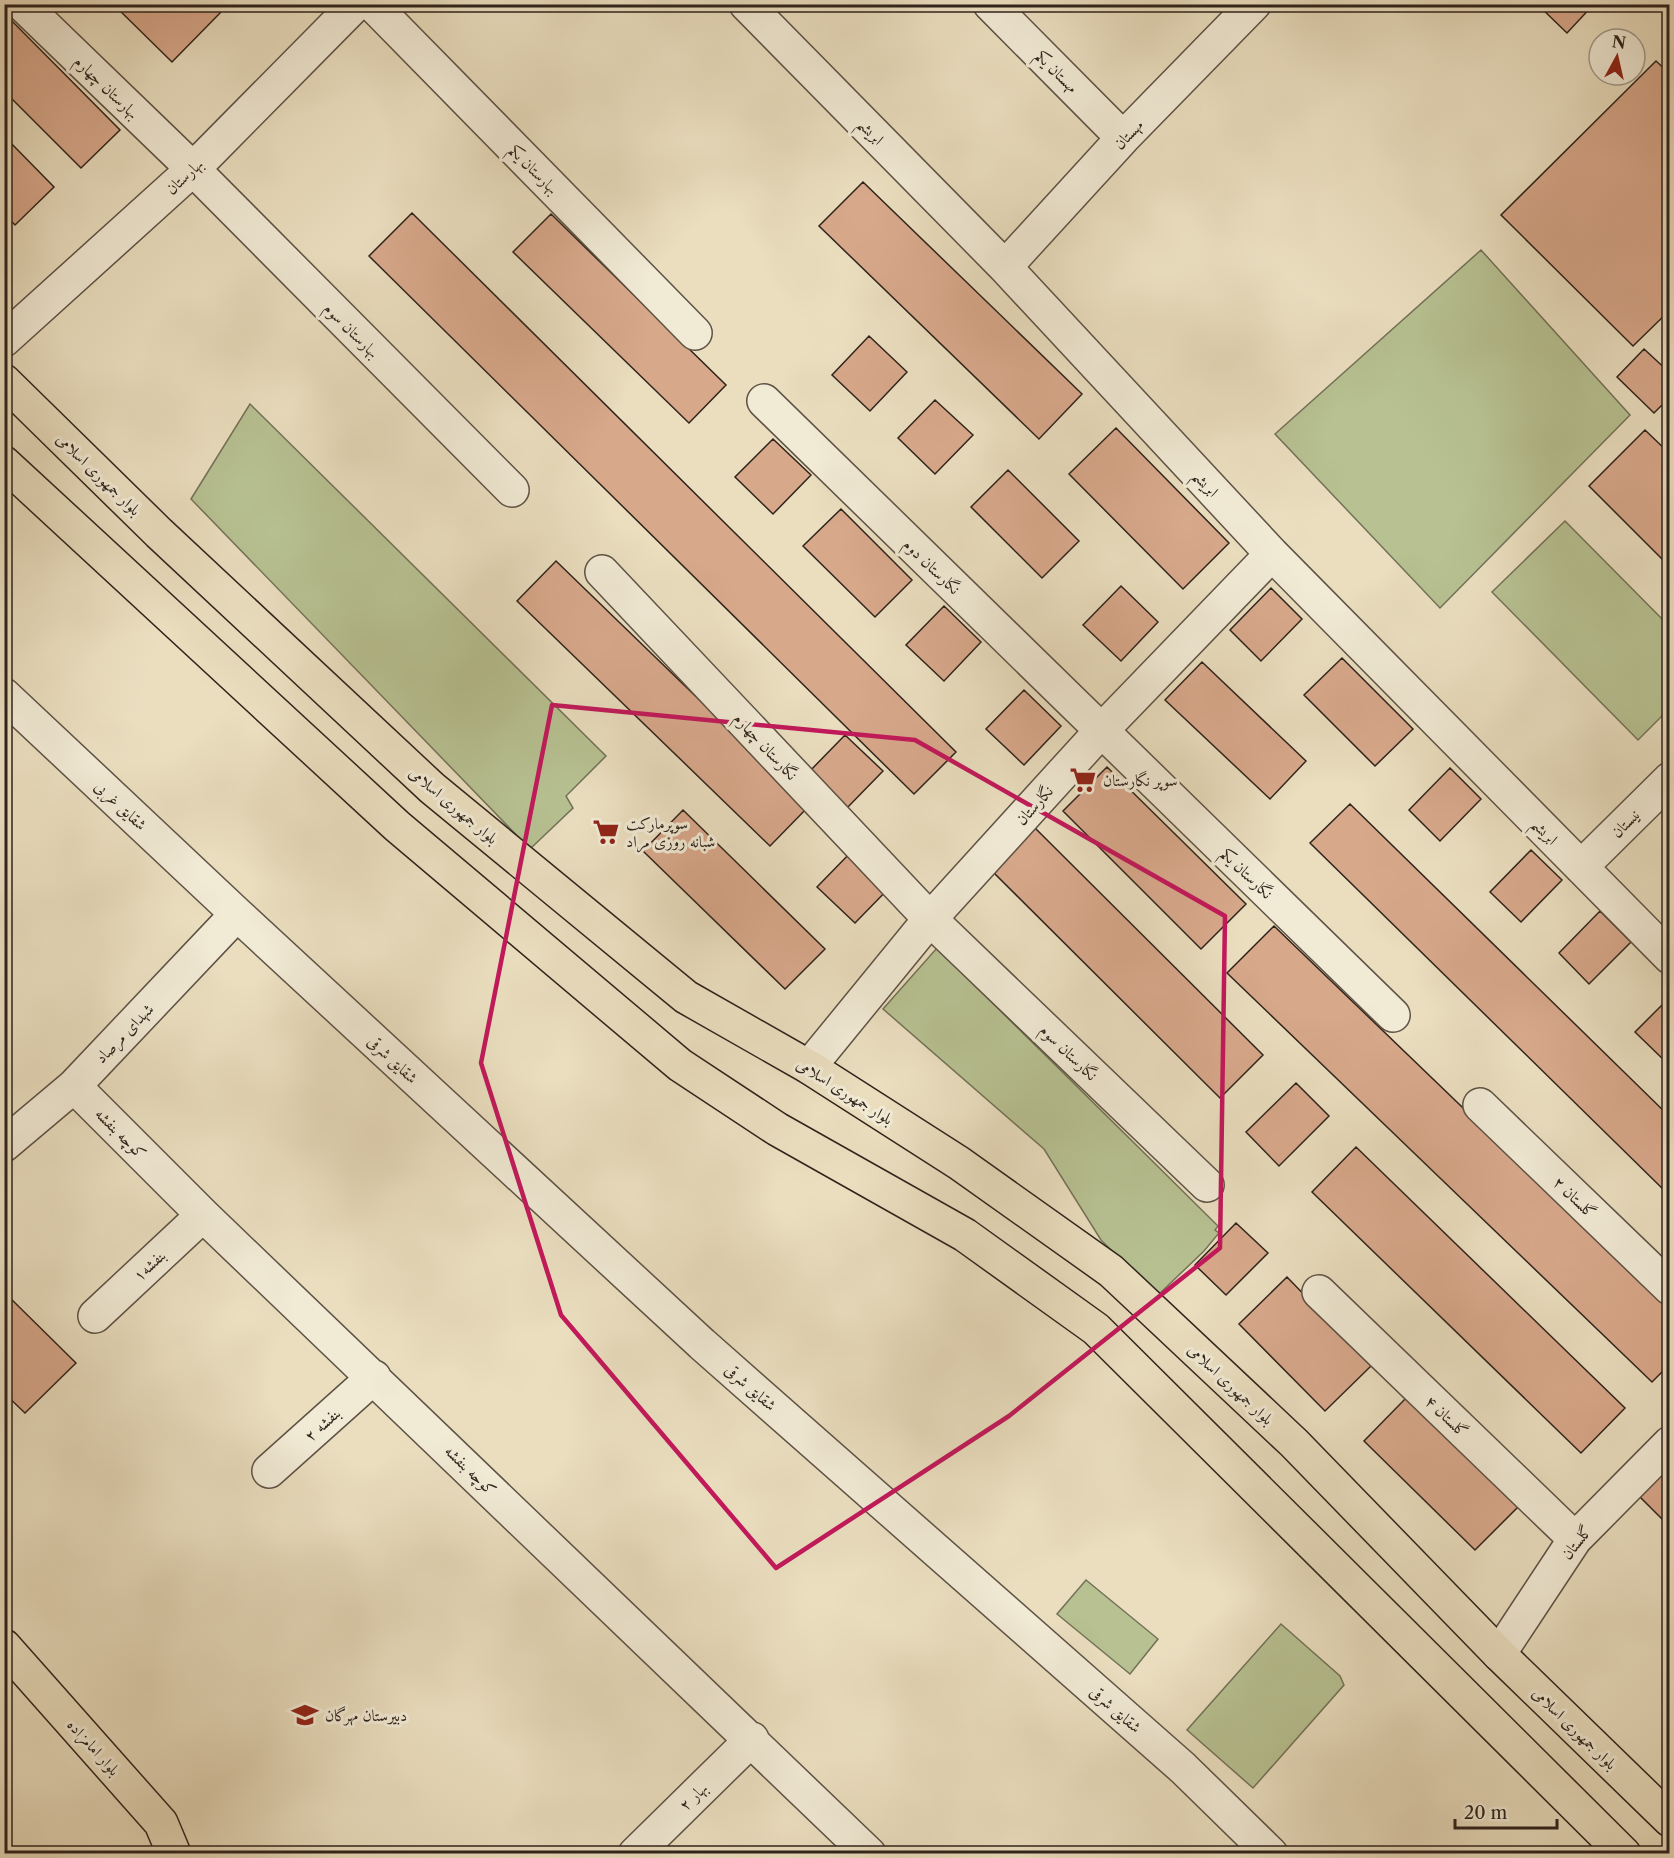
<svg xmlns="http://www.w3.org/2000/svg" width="1674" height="1858" font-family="'Libre Caslon Text',Amiri,serif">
  <rect width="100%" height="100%" fill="#eadebf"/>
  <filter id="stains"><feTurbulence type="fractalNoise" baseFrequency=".00333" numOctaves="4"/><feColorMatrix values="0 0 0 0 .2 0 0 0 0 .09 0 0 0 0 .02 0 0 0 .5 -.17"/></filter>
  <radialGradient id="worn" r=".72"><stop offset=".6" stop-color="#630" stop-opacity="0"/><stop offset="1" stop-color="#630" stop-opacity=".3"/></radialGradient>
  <path fill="#b7c192" stroke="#737257" stroke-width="1.5" d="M1481 250 1630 415 1440 608 1275 434Z
    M250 404 606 756 566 796 573 808 530 849 191 499Z
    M1565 521 1669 626V709L1638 740 1492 592Z
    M937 948 1218 1226 1215 1230 1219 1233 1204 1251 1157 1296 1101 1240 1044 1149 883 1009Z
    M1086 1580 1158 1639 1130 1674 1057 1614Z
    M1281 1624 1340 1676 1344 1685 1253 1788 1187 1730Z"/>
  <path fill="#d8a88b" stroke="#2f231c" stroke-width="1.5" d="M113 4H213L221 12 172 62Z
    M1537 4H1594L1567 33Z
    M4 13 120 130 81 168 4 91Z
    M1656 61 1670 74V310L1633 346 1501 215Z
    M4 136 54 187 15 225 4 214Z
    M863 182 1082 394 1039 439 819 226Z
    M412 213 956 752 914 794 369 256Z
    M551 214 726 385 689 423 513 252Z
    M869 336 907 372 870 411 832 375Z
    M1644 349 1670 373V397L1654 413 1617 377Z
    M935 400 973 435 935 474 898 438Z
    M1116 428 1229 543 1183 589 1069 474Z
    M1645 430 1670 454V567L1589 486Z
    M773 439 811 475 773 514 735 477Z
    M1008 470 1079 541 1042 578 971 507Z
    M841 509 912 580 875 617 803 546Z
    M556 561 809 806 770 846 517 601Z
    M1121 586 1158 622 1121 661 1083 625Z
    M1271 588 1302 619 1261 661 1230 630Z
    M944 606 981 642 944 681 906 645Z
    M1342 658 1413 729 1375 766 1304 695Z
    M1202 662 1306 761 1270 799 1165 700Z
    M1024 690 1061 726 1024 765 986 729Z
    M845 735 883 771 845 810 807 774Z
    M1107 767 1246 904 1201 949 1063 811Z
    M1450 768 1481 799 1440 841 1409 810Z
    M1350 804 1670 1117V1192L1668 1194 1310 843Z
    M683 810 825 949 785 989 643 851Z
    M1034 827 1263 1055 1220 1098 991 870Z
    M855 848 893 884 855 923 817 887Z
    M1531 850 1562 880 1521 922 1490 892Z
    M1600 911 1631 942 1589 984 1559 953Z
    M1274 926 1670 1307V1364L1652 1382 1227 973Z
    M1670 997V1059L1666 1062 1635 1032Z
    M1296 1083 1329 1116 1279 1166 1246 1132Z
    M1356 1147 1625 1408 1581 1453 1312 1192Z
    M1236 1223 1268 1253 1226 1295 1195 1265Z
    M1287 1277 1372 1365 1325 1411 1239 1324Z
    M4 1292 76 1363 25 1413 4 1393Z
    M1407 1397 1518 1507 1475 1550 1364 1441Z
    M1670 1455V1517L1665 1522 1634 1491Z"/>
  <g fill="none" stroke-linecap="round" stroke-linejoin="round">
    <g stroke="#5e5245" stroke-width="36">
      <path id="minor" d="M22 4 193 169 512 490
        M372 4 695 333
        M746 4 1005 267 1272 554 1670 957
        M990 4 1123 138
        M1005 267 1123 138 1254 4
        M4 340 193 169 356 4
        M764 401 1393 1015
        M602 572 930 919 1207 1185
        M4 695 237 914 702 1344 1183 1768 1271 1854
        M1581 867 1670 779
        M809 1067 930 919 1101 731 1272 554
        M74 1086 203 1215 869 1854
        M1480 1105 1670 1288
        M4 1145 74 1086 237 914
        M1319 1292 1575 1539
        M95 1316 203 1215
        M269 1471 374 1377
        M1499 1654 1575 1539 1670 1443
        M635 1854 752 1739"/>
    </g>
    <g stroke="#2f231c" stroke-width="36">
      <path id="major" d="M4 381 159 533 432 788 686 997 809 1067 959 1163 1111 1271 1294 1443 1499 1654 1670 1820
        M4 463 397 826 680 1065 777 1129 965 1235 1096 1329 1624 1854
        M4 1646 161 1823 174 1854"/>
    </g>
    <use href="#minor" stroke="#f1ead5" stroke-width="33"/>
    <use href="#major" stroke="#eadebf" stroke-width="33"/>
  </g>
  <path fill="none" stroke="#c2185b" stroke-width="4.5" stroke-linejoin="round" d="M552 705 915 740 1225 916 1220 1248 1009 1416 776 1568 561 1315 481 1063Z"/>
  <defs>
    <g id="supermarket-bare" transform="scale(2.07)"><path d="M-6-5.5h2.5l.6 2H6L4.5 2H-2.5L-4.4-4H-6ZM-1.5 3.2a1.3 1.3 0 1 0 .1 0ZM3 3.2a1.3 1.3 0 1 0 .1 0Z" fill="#8f2418" stroke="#f1ead5" stroke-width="2.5" paint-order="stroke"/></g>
    <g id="school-bare" transform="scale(2.07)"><path d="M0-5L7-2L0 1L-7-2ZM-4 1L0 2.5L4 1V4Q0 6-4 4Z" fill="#8f2418" stroke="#f1ead5" stroke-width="2.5" paint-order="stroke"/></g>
  </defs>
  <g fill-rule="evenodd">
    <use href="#supermarket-bare" x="1083" y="780"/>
    <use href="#supermarket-bare" x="606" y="832"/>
    <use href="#school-bare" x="305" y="1715"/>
  </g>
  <g text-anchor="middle" stroke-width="6" stroke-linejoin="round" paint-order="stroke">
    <g font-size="16" fill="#2f231c" stroke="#f1ead5">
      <text transform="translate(1057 71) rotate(45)" y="6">مهستان یکم</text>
      <text transform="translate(107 87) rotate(44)" y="6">بهارستان چهارم</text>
      <text transform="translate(871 131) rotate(45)" y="6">ابریشم</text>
      <text transform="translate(1128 134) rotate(-46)" y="6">مهستان</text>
      <text transform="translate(534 169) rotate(45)" y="6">بهارستان یکم</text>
      <text transform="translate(184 176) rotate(-43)" y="6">بهارستان</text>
      <text transform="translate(352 330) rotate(45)" y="6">بهارستان سوم</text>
      <text transform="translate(99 474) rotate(44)" y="6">بلوار جمهوری اسلامی</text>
      <text transform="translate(1206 483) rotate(47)" y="6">ابریشم</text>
      <text transform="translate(932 566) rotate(44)" y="6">نگارستان دوم</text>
      <text transform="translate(766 746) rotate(47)" y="6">نگارستان چهارم</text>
      <text transform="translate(121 805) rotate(43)" y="6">شقایق غربی</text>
      <text transform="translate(454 805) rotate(40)" y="6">بلوار جمهوری اسلامی</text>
      <text transform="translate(1034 805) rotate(-48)" y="6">نگارستان</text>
      <text transform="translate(1625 823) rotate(-45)" y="6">نیستان</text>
      <text transform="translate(1545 831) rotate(45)" y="6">ابریشم</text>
      <text transform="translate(1247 873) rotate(44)" y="6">نگارستان یکم</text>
      <text transform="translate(124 1033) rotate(-46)" y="6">شهدای مرصاد</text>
      <text transform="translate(1069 1052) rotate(44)" y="6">نگارستان سوم</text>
      <text transform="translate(393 1059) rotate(43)" y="6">شقایق شرقی</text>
      <text transform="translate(845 1091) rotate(32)" y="6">بلوار جمهوری اسلامی</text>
      <text transform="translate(121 1133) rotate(45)" y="6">کوچه بنفشه</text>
      <text transform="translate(1575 1197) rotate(44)" y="6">گلستان ۲</text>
      <text transform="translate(149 1265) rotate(-43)" y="6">بنفشه۱</text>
      <text transform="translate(1231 1384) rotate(43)" y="6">بلوار جمهوری اسلامی</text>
      <text transform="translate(751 1387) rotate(41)" y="6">شقایق شرقی</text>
      <text transform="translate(1447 1416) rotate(44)" y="6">گلستان ۴</text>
      <text transform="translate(322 1424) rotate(-42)" y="6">بنفشه ۲</text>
      <text transform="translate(471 1470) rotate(44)" y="6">کوچه بنفشه</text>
      <text transform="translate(1576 1542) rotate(-51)" y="6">گلستان</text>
      <text transform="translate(1116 1709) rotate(41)" y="6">شقایق شرقی</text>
      <text transform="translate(1575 1728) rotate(44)" y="6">بلوار جمهوری اسلامی</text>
      <text transform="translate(94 1747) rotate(48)" y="6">بلوار امامزاده</text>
      <text transform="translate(693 1796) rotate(-44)" y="6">بهار ۲</text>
    </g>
    <g font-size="16" fill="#2f231c" stroke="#f1ead5" text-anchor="start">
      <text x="1103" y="786">سوپر نگارستان</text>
      <text x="626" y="829">سوپرمارکت<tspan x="626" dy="18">شبانه روزی مراد</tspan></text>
      <text x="325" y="1721">دبیرستان مهرگان</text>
    </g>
  </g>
  <rect width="1674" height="1858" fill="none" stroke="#eadebf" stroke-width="24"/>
  <rect x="6" y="6" width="1662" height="1846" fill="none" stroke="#2f231c" stroke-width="3"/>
  <rect x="12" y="12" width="1650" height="1834" fill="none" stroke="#2f231c" stroke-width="1.5"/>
  <g transform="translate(1617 57) rotate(8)"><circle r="28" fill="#f1ead5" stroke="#a39a8b" stroke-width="1.5"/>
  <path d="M0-4.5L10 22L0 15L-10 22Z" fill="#8f2418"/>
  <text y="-9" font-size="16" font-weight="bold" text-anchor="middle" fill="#2f231c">N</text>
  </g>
  <path d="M1455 1819v9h102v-9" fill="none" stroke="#2f231c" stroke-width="3"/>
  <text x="1464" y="1819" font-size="18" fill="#2f231c" stroke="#f1ead5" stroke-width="4.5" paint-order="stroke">20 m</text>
  <rect width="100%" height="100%" filter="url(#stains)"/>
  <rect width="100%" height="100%" fill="url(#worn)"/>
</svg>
